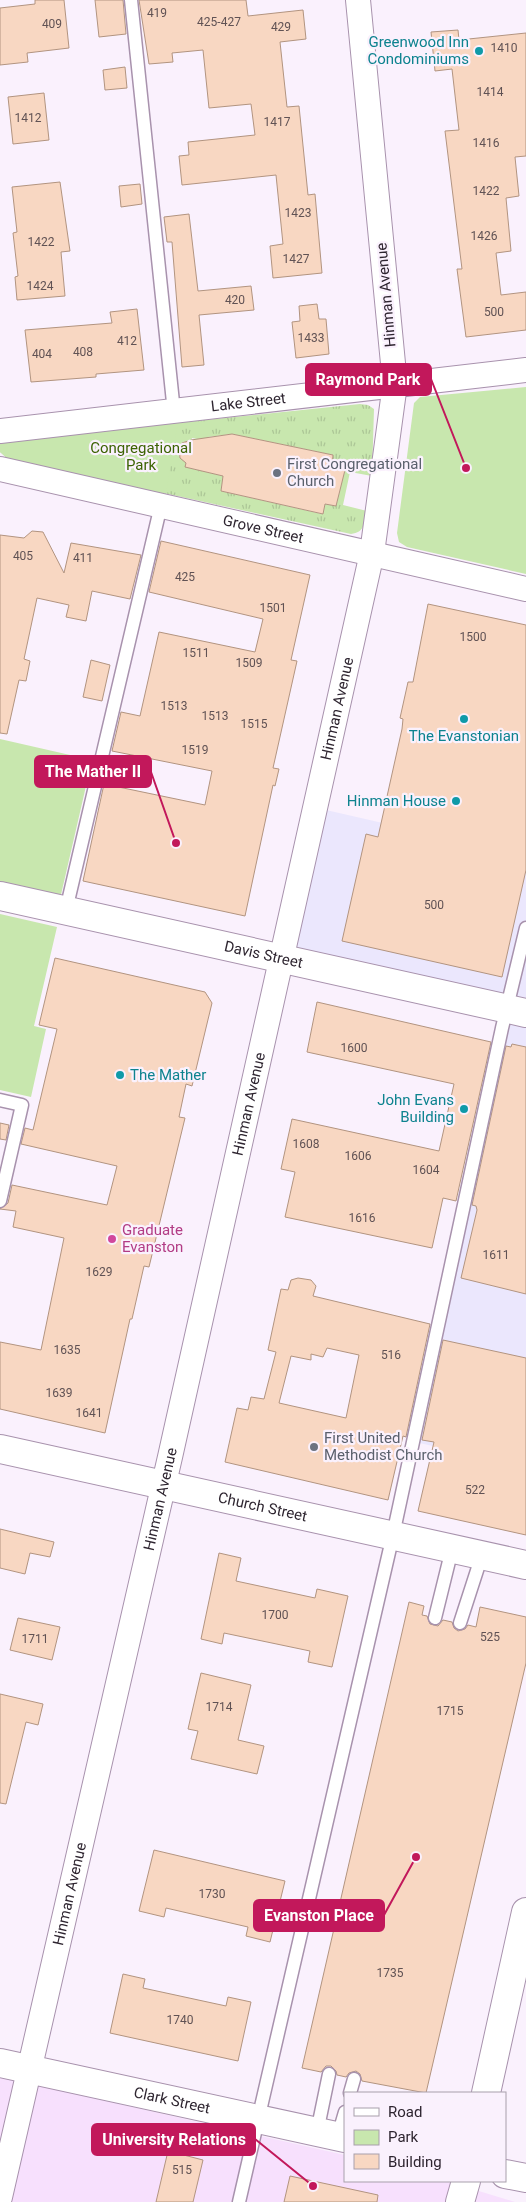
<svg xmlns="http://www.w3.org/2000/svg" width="526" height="2202" font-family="Roboto,sans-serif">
  <defs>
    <pattern id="grass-tufts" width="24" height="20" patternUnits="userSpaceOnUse" patternTransform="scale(1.25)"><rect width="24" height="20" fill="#c8e7ae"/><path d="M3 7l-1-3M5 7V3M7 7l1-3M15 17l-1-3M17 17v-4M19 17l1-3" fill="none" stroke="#acc696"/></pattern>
  </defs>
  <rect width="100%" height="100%" fill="#faf1fd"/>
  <path fill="#ebe7fd" d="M313 807 526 856V1467L415 1442 511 1007 279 954Z"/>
  <path fill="#f7e0fd" d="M0 2077 345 2155V2181H446L515 2202H0Z"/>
  <path fill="url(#grass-tufts)" fill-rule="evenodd" d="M360 404 368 405 374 409 372 476 350 472 343 505 367 511C364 524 365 532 351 534L8 459 0 452V444L10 440ZM232 434 333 455 332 466 345 470 336 506 325 504 322 514 221 491 223 476 186 467 187 462 180 458 179 447 182 443 191 442 192 438 207 441 208 437Z"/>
  <path fill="#c8e7ae" d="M526 387V574L407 547 399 542 397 533 414 403 420 397Z
    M178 422 166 494 8 459 0 452V444L10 440Z
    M0 739 92 760 60 899 0 887Z
    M0 914 57 927 34 1026 46 1029 31 1097 0 1090Z"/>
  <path fill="#f8d7c2" stroke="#b29480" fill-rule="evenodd" d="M35 0H64L69 48 27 53 28 62 0 65V8L35 4Z
    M95 0H123L126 34 99 37Z
    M139 0H246L248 16 303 10 306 39 280 42 287 107 299 106 308 195 315 194 322 273 273 278 270 246 283 244 276 175 182 185 179 156 189 155 188 142 255 135 251 104 209 108 203 50 172 53 173 62 149 64Z
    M458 30 459 40 526 33V156L515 157 519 196 506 198 511 251 496 253 501 295 526 292V330L466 337 457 269H462L445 131 459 130 452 69 435 71 431 32Z
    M125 67 127 88 105 90 103 70Z
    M44 93 49 140 13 144 8 97Z
    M60 182 70 251 61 252 65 296 17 300 15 277 18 276 13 233 17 232 12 187Z
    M140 184 142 204 121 207 119 186Z
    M189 214 198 291 251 286 254 310 199 315 204 365 182 367 172 242H167L164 217Z
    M317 304 319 319H326L329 354 296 358 292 322 300 321 299 306Z
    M137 309 144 370 96 374V377L31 382 25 330 112 323 110 312Z
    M232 434 333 455 332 466 345 470 336 506 325 504 323 514 221 491 223 476 185 467 186 463 180 458 179 447 182 443 191 440Z
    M32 531 43 532 64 573 71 543 141 555 130 599 92 591 86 621 66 617 69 605 37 598 24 659 30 661 26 681 19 680 7 734 0 733V535L24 538Z
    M161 541 310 575 291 660 297 661 273 768 279 769 275 786 273 785 245 916 83 881 104 784 205 805 212 771 112 751 121 712 140 716 159 632 255 652 263 619 149 592Z
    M428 604 526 625V870L502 977 342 941 366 834 378 837 402 729 403 719 400 718 408 682H413Z
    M91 660 110 665 102 701 83 697Z
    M55 958 205 992 212 1003 192 1086 186 1084 179 1117 185 1118 149 1267 144 1266 132 1319H130L105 1433 0 1409V1342L41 1350 64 1238 13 1227 16 1211 0 1209 8 1203 12 1185 107 1205 117 1166 21 1144 25 1128 33 1130 57 1029 39 1025Z
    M317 1002 491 1042 456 1201 443 1198 432 1248 285 1217 295 1172 281 1169 292 1119 439 1151 454 1084 307 1052Z
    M512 1044 526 1047V1294L461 1278 477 1210 476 1206 472 1205 506 1046 511 1047Z
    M0 1123 9 1125 6 1140 0 1139Z
    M298 1278 311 1280 316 1286 313 1296 430 1324 406 1437 403 1436 388 1500 225 1462 237 1408 248 1410 251 1397 264 1399 276 1352 268 1350 281 1289 288 1290 291 1280ZM327 1348 359 1355 346 1418 279 1403 291 1356 311 1360V1354L323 1357Z
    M443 1340 526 1358V1535L418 1511 434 1442 422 1440Z
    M0 1529 54 1542 50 1557 30 1553 25 1574 0 1568Z
    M219 1553 241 1558 236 1581 315 1598 317 1589 348 1596 332 1667 308 1662 310 1651 224 1633 222 1644 201 1639Z
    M409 1602 424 1606 422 1615 427 1616 430 1624 438 1626 443 1620 452 1622 454 1628 458 1631 465 1629 468 1625 476 1627 480 1607 526 1617V1663L426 2093 362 2081 360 2074 356 2071 349 2073 346 2077 337 2075 336 2071 331 2066H326L321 2072 302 2068Z
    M18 1618 60 1627 52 1660 10 1650Z
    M201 1673 251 1685 238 1740 264 1746 257 1774 191 1759 198 1731 188 1729Z
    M0 1694 43 1704 38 1725 26 1722 6 1804 0 1803Z
    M154 1850 285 1881 270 1942 246 1936 248 1927 166 1908 164 1917 139 1911Z
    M123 1974 145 1979 143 1988 226 2006 228 1997 251 2002 238 2061 110 2033Z
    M168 2151 203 2160 193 2202H156Z
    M290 2176 378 2195 377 2202H284Z"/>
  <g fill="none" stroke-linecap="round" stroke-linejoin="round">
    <g stroke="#a892ad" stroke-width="15">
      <path id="service" d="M131 0 174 412
        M66 910 161 505
        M0 1100 22 1105 0 1201
        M435 1618 452 1549
        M460 1623 482 1555
        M350 2093 354 2079
        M317 2132 329 2074
        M338 2136 345 2112
        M239 2202 393 1535 502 1028 526 928"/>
    </g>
    <g stroke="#a892ad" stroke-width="26">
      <g id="minor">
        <path id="s1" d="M0 431 526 370"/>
        <path id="s2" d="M0 469 526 589"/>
        <path id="s3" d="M0 2197 170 1457 372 553 395 384 358 0"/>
      </g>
    </g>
    <g stroke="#a892ad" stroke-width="30">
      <g id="tertiary">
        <path id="s4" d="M0 896 526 1013"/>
        <path id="s5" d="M0 1449 526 1565"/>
        <path id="s6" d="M0 2063 345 2138"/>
        <path d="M505 2174 526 2178"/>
      </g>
    </g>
    <g stroke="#a892ad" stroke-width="30">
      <path id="secondary" d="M486 2093 526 1912
        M460 2202 466 2181"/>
    </g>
    <use href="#service" stroke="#fff" stroke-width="12"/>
    <use href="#minor" stroke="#fff" stroke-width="24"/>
    <use href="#tertiary" stroke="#fff" stroke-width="28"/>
    <use href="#secondary" stroke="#fff" stroke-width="28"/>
  </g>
  <g fill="#0f9aa8" stroke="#faf1fd" stroke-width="2">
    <circle cx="479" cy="51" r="5"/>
    <circle cx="464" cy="719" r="5"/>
    <circle cx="456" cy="801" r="5"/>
    <circle cx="120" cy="1075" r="5"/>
    <circle cx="464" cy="1109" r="5"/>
  </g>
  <g fill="#6b7280" stroke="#faf1fd" stroke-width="2">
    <circle cx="277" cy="473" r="5"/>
    <circle cx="314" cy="1447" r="5"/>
  </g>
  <circle fill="#d1479c" stroke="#faf1fd" stroke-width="2" cx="112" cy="1239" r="5"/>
  <g text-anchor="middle" stroke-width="4.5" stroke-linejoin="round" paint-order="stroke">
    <g font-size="12" fill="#605254">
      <text x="157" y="17">419</text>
      <text x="219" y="26">425-427</text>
      <text x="52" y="28">409</text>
      <text x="281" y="31">429</text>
      <text x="504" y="52">1410</text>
      <text x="490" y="96">1414</text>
      <text x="28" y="122">1412</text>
      <text x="277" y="126">1417</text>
      <text x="486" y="147">1416</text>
      <text x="486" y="195">1422</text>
      <text x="298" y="217">1423</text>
      <text x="484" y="240">1426</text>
      <text x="41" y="246">1422</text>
      <text x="296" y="263">1427</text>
      <text x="40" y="290">1424</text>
      <text x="235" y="304">420</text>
      <text x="494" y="316">500</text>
      <text x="311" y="342">1433</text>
      <text x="127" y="345">412</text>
      <text x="83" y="356">408</text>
      <text x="42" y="358">404</text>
      <text x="23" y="560">405</text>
      <text x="83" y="562">411</text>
      <text x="185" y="581">425</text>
      <text x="273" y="612">1501</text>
      <text x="473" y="641">1500</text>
      <text x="196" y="657">1511</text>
      <text x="249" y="667">1509</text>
      <text x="174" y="710">1513</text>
      <text x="215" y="720">1513</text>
      <text x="254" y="728">1515</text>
      <text x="195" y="754">1519</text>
      <text x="434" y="909">500</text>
      <text x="354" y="1052">1600</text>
      <text x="306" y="1148">1608</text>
      <text x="358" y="1160">1606</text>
      <text x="426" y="1174">1604</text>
      <text x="362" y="1222">1616</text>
      <text x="496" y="1259">1611</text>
      <text x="99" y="1276">1629</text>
      <text x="67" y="1354">1635</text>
      <text x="391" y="1359">516</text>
      <text x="59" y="1397">1639</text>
      <text x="89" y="1417">1641</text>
      <text x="475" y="1494">522</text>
      <text x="275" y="1619">1700</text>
      <text x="490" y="1641">525</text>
      <text x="35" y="1643">1711</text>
      <text x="219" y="1711">1714</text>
      <text x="450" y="1715">1715</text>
      <text x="212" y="1898">1730</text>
      <text x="390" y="1977">1735</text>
      <text x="180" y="2024">1740</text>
      <text x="182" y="2174">515</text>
    </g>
    <g font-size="15" fill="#0d838f" stroke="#faf1fd" text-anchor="end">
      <text x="469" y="47">Greenwood Inn<tspan x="469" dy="17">Condominiums</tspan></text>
      <text x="464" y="741" text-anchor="middle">The Evanstonian</text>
      <text x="446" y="806">Hinman House</text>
      <text x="130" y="1080" text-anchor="start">The Mather</text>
      <text x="454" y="1105">John Evans<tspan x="454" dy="17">Building</tspan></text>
    </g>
    <g font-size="15" fill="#2e2530" stroke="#faf1fd">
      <text transform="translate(386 295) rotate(-95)" y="5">Hinman Avenue</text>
      <text dy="5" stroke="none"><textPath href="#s1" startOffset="250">Lake Street</textPath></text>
      <text dy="5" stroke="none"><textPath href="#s2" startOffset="270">Grove Street</textPath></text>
      <text dy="5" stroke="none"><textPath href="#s3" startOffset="1526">Hinman Avenue</textPath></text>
      <text dy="5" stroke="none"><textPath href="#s4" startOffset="270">Davis Street</textPath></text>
      <text dy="5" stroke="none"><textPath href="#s3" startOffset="1121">Hinman Avenue</textPath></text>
      <text dy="5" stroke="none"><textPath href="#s3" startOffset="716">Hinman Avenue</textPath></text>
      <text dy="5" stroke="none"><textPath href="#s5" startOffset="269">Church Street</textPath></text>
      <text dy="5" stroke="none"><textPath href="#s3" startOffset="311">Hinman Avenue</textPath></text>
      <text dy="5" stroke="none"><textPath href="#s6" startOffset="176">Clark Street</textPath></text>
    </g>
    <g font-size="15" fill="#3c6303" stroke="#faf1fd">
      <text x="141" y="453">Congregational<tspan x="141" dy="17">Park</tspan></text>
    </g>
    <g font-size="15" fill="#5b616d" stroke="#faf1fd" text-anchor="start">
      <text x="287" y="469">First Congregational<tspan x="287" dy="17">Church</tspan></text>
      <text x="324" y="1443">First United<tspan x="324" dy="17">Methodist Church</tspan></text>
    </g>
    <g font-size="15" fill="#b23c85" stroke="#faf1fd" text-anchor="start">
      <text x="122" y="1235">Graduate<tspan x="122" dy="17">Evanston</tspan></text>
    </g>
  </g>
  <path fill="none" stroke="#c2185b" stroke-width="2" d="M466 468L431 379M176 843L151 772M416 1857L384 1915M313 2186L255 2139"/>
  <g fill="#c2185b" stroke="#faf1fd" stroke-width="2">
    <circle cx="466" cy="468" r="5"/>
    <circle cx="176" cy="843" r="5"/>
    <circle cx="416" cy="1857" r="5"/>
    <circle cx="313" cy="2186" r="5"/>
  </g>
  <g fill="#c2185b" stroke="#c2185b" stroke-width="2">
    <rect x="306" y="364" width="125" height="31" rx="5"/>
    <rect x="35" y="756" width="116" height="31" rx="5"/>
    <rect x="254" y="1900" width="130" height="31" rx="5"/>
    <rect x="92" y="2124" width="163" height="31" rx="5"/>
  </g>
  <g font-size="16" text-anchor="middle" font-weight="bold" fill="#fff">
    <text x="368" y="385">Raymond Park</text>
    <text x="93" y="777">The Mather II</text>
    <text x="319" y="1921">Evanston Place</text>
    <text x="174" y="2145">University Relations</text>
  </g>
  <rect x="344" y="2092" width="162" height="90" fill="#faf1fd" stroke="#a89fab"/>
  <rect x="354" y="2108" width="25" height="8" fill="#ffffff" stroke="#a89fab"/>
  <text x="388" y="2117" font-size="15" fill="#2e2530">Road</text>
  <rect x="354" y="2130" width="25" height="15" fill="#c8e7ae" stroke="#a89fab"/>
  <text x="388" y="2142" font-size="15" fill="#2e2530">Park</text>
  <rect x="354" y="2154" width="25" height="15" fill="#f8d7c2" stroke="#a89fab"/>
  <text x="388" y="2167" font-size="15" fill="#2e2530">Building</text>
</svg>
